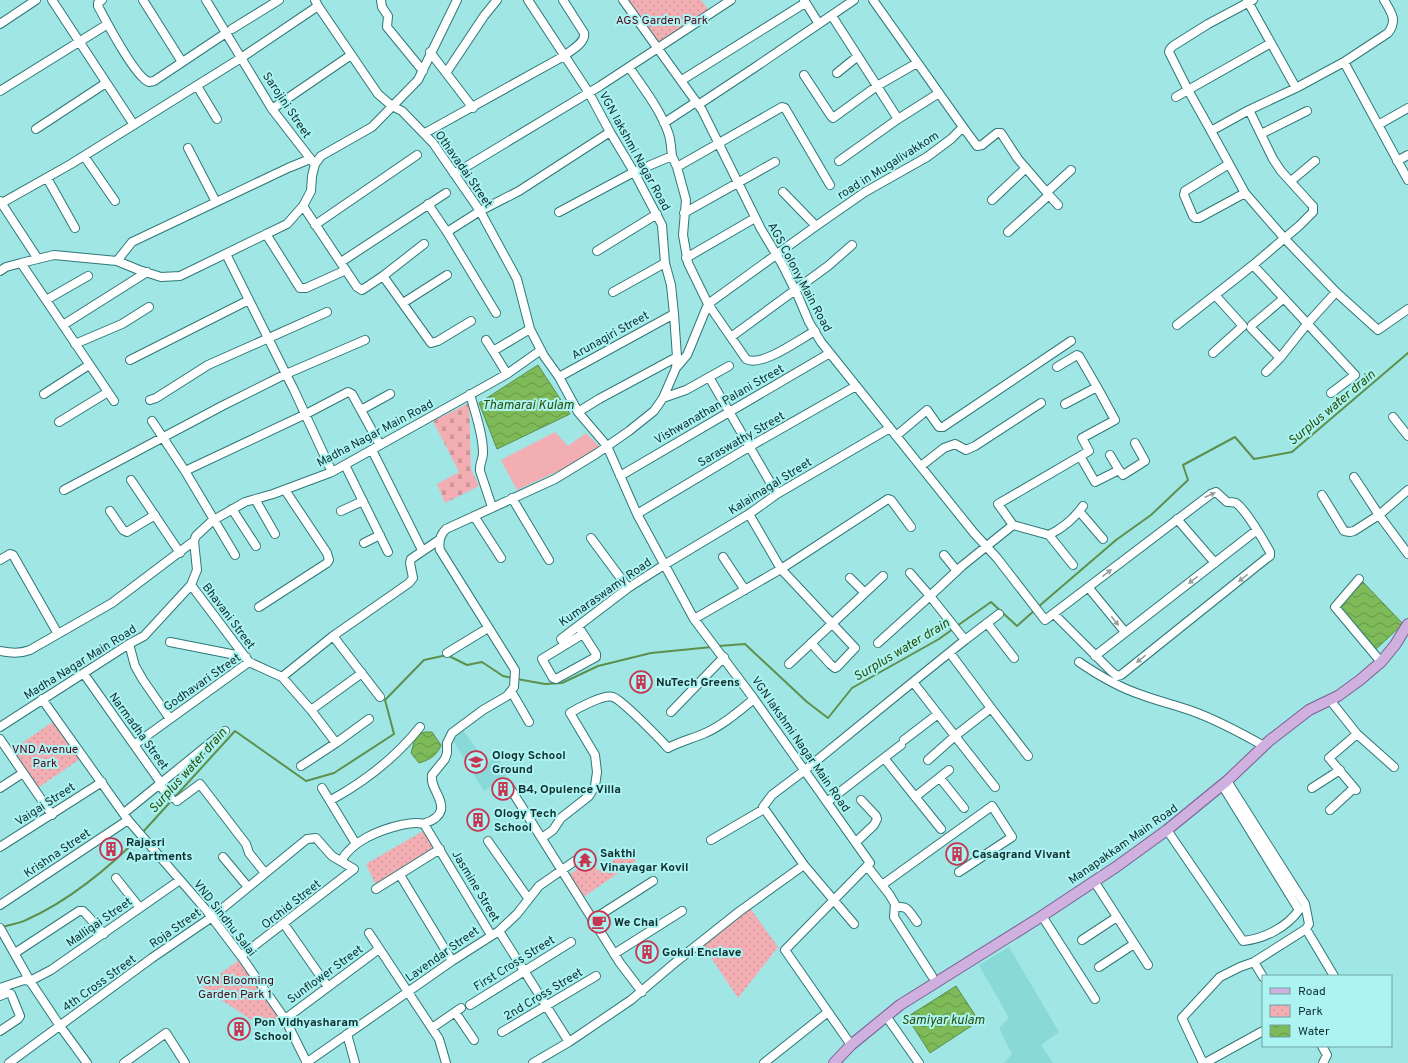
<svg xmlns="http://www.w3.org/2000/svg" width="1408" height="1063" font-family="Overpass,sans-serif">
  <defs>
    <pattern id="cemetery-stones" width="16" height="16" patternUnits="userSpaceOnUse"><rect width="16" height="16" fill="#f3aeb3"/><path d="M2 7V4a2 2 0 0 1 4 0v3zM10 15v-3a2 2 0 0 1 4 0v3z" fill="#cf969a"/></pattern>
    <pattern id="park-dots" width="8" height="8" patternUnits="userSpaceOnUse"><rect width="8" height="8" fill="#f3aeb3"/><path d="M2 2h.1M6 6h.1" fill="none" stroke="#cf969a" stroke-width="1.8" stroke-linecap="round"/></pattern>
    <pattern id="water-waves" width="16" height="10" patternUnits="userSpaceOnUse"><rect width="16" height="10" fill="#7eba58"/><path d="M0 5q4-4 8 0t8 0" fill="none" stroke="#669849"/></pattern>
  </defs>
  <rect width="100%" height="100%" fill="#9fe6e5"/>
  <path fill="#89d9d8" d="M462 729 487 763 501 754 503 757 499 760 506 776 484 791 452 739Z
    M1009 947 1059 1032 1041 1045 1053 1063H1004L1012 1054 999 1028 1009 1018 979 965Z"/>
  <path fill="#f3aeb3" d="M555 432 568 446 586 433 600 447 578 462 517 490 501 460Z"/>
  <path fill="url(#cemetery-stones)" d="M469 403 471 469 479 486 445 503 437 484 459 472 433 421Z"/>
  <path fill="url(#park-dots)" d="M623 0H701L708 9 657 48Z
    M54 721 80 759 35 790 9 752Z
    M425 830 436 849 376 885 366 864Z
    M630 852 636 861 579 900 565 877 590 861 598 871 622 854Z
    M750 908 778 947 738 998 702 944Z
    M239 960 282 1020 250 1019 202 987Z"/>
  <path fill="url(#water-waves)" stroke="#5d904c" d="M538 365 570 414 497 449 479 403Z
    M1362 581 1403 624 1376 649 1339 606Z
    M425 732H432L441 745C437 756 429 760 419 763L411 753C414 743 414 735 425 732Z
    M956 986 979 1021 930 1053 907 1017Z"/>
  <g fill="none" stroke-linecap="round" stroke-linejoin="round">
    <path stroke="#5d904c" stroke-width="2" d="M1038 607 1116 540 1151 515 1188 480 1183 465 1235 437 1254 459 1292 452 1408 353
      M957 626 991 602 1017 626 1035 610
      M718 646 745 644 807 702 828 718 852 688 939 639 953 629
      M517 679 545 684 562 683 598 666 651 653 712 647
      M142 833 235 731 306 781 334 773 394 734 385 700 424 660 447 655 467 665 482 662 503 676 512 678
      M3 927C10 924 19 924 26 920 67 902 109 868 139 837"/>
    <g stroke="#307877" stroke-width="10">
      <path id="minor" d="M52 0 134 125
        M102 0 98 3V6C106 21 135 77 149 82L154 81 226 33
        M143 0 182 62
        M206 0 272 109 313 162
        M381 0 382 7 388 16 387 27 423 71
        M623 0 702 110 761 229 782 264 798 296 809 322 821 342 974 533 997 558 1045 620 1211 494 1216 492 1227 502C1230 502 1233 502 1236 503 1246 510 1264 541 1270 552V556L1267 558 1121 675 1117 676 1111 671 1054 614
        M804 0 819 24
        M1247 0 1296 88
        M1384 0C1391 12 1398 20 1388 33L1344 62 1296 88 1249 110 1211 131 1245 193 1285 239 1336 292 1378 330 1408 309
        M318 6 378 94 392 106 402 111 433 143 480 211 517 279 530 329 544 356 559 377 578 412 607 446 637 514 694 619 754 699 870 863 785 950 851 1045
        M832 16 877 86 917 63
        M0 24 36 0
        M232 29 279 0
        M430 52 473 108
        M1344 62 1408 180
        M629 67C643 88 661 110 669 135 671 141 671 149 672 156
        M446 73 484 16 497 0
        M837 73 858 56
        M804 75 831 116 833 118 877 86 898 119 939 93
        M682 80 805 3
        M197 86 217 119
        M0 91 103 27
        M1176 97 1188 90 1169 52 1170 49 1173 46 1208 24 1253 0
        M698 105 754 68 854 0
        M272 109 351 55
        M664 123 696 102
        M1378 125 1408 108
        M963 127 977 146 982 145 997 133H1001L1018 159 1049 195 1008 232
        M36 129 106 83
        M1211 131 1188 90 1271 43
        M425 133 564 56C571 50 586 43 584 33L563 0
        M1261 134 1307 111
        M188 148 216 202
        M84 156 115 201
        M839 161 898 119
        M1397 161 1408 155
        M1229 164 1185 191 1184 195 1193 216 1195 218H1199L1245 193
        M677 167 686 200 683 235 688 263 708 304 746 359C761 368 800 339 815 331
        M454 174 600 86 731 0
        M47 178 75 228
        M1291 181 1315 161
        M783 192 816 226
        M1047 192 1071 170
        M1049 195 1058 205
        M992 200 1026 168
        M0 201 38 259
        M0 204 71 164 241 58 318 6 315 0
        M428 204 447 232 496 313
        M303 206 357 287 362 290 383 276 424 244
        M559 212 634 172 672 156 677 167 782 107 785 108 830 185
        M684 213 775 162
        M315 225 417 155
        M447 232 480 211 519 191 610 132
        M266 234 300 288H306L346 270
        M597 251 657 214
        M226 254 294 390 332 472
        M686 258 755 218
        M117 261 132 242 288 168 310 159
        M341 262 446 193
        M21 263 108 392
        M1253 265 1355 375 1331 393
        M0 271 6 267 21 263 54 255 117 261 139 270 161 277 180 276 287 224 303 206 311 191 312 176 315 164 321 156 372 127 418 80 457 0
        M383 276 431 343 438 341 471 321
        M613 292 665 263
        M1283 299 1252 325 1251 328 1280 358 1307 324 1336 292
        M46 300 88 276
        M403 303 447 275
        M63 325 147 272
        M1177 325 1253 265 1299 226 1313 212V206L1310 203 1281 171 1273 159 1249 110
        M731 337 828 266 852 245
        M486 340 493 351
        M75 344 122 324 149 307
        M1213 353 1243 326 1215 295
        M130 360 249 300
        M1057 367 1077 355 1079 356 1097 387
        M676 368 687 355 690 348 708 304 816 226 865 192 927 157 951 139 963 127 873 0
        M1266 372 1280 358
        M507 374 493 351 530 329
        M559 377 674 314
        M709 377 777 494
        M44 394 89 365
        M470 394C475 413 483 433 483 453 483 459 479 465 480 471L492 507
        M663 398 686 390 729 366
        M150 400 156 398 208 365 327 312
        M1065 404 1097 387 1115 420 1082 438 1089 451 998 504 1013 525 1049 535C1063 528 1074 519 1083 506
        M361 410 390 394
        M578 412 599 399 677 357
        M1393 417 1408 436
        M152 421 185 471 235 555
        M59 422 108 392 114 401
        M896 436 927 410 939 427H943L1071 341
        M372 450 422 550
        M1080 456 1095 482 1119 470 1110 455
        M345 465 388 552
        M921 466 944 448 955 444 966 450 975 446 1041 403
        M1119 470 1123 475 1145 461 1135 443
        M185 471 306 414 348 392 352 394 380 445
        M620 476 830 353
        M131 480 180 553
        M64 490 222 406 286 374 365 340
        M1408 490 1379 515 1408 554
        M1322 495 1344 531 1350 532 1354 531 1379 515 1354 477
        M512 498 549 560
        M255 499 275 534
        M232 509 256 546
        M110 511 123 530 127 532 155 515
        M341 511 363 501
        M1079 511 1103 539
        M637 514 749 447 856 386
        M749 514 781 569 855 648 837 667 835 668 830 664 811 643
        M474 516 501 558
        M1177 519 1215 563
        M1049 535 1073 565
        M591 538 628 588
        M364 543 380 535
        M944 555 957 571
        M723 557 745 590
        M0 560 10 554 13 555 58 634
        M850 578 865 593
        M1359 579 1335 607 1381 662
        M191 585 249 662 282 677 311 710 336 743 369 719
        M1088 587 1125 632
        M259 607 327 563 329 560 327 553 285 490
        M694 619 781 569 888 499 891 500 911 527
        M987 623 1014 658
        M578 626 596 654V657L556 679 553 678 542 659 583 634
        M333 636 380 697
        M965 640 999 614
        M170 642 246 657
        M878 643 930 596 910 573
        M129 644 135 666 143 680 170 719
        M565 645 561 639 628 588 664 565 749 514 777 494 890 428
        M0 651C11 653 19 654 30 650L112 603 194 541
        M447 653 488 628
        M950 653 991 708 955 736 913 682 965 640 930 596 962 566 1013 525
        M1095 656 1257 530
        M1079 662C1098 675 1120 688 1142 695 1158 701 1175 705 1192 711 1217 720 1241 733 1264 746
        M789 664 883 576
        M84 674 161 783 124 813
        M282 677 333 636 409 583 413 578 410 563 411 559 439 540
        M511 691 529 722
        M42 699 128 820 207 911 241 956 285 1019 307 1063
        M1330 700 1357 734 1394 767
        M991 708 1028 756
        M311 710 362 673
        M671 712 724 657
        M0 727 129 644 144 636 191 585 197 570 194 541 196 536 212 521 245 502 273 494 332 472 507 374 541 350
        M0 739 52 815
        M904 740 938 714
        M134 745 249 662
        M901 745 884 758 941 829
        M928 760 955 736 995 787
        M301 766 336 743
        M940 778 964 808
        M161 783 225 731
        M159 785 171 798
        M0 788 23 773
        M322 788 356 844
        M510 788 620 963 642 992
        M1312 788 1340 770
        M1356 790 1329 758 1357 734
        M915 797 949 770
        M331 800C364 782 396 757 420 727
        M177 801 200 784 246 844 249 853 265 873
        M827 802 884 758
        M1330 810 1354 788
        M424 824 491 935
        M1167 830 1243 941C1264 939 1287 927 1299 910L1222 785
        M542 838 553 830 561 818 589 796 595 786 597 772 595 755 570 713C578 708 604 694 613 697 622 700 660 739 668 748 679 742 691 739 703 734 722 726 738 712 754 699
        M711 840 764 809
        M488 841 528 898
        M856 842 874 825 877 819 876 816 861 800
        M0 847 102 782
        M223 857 248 887
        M341 861C352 841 379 830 401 825 406 824 411 823 416 823 419 823 422 824 425 823 432 821 439 817 441 810 443 797 430 788 432 775L445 759 447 753V743L452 733 483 710 507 696 514 687 515 670 440 550C438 541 440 535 446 529L555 479 596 454 629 431 654 411 663 398 676 368 677 357 674 314 671 285 665 263 662 225 634 172 610 132 589 93 528 0
        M804 865 763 807 772 795 805 770 913 682
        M867 866 889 894 895 904 894 917 932 976
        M400 875 452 961
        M116 878 140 908
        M1094 881 1148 965
        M882 885 992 806 1012 837 959 872
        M376 889 440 849
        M0 905 128 820
        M895 908C908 904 909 912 917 922
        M1042 916 1095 999
        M592 920 653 881
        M284 924 328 987
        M0 928 30 981 60 1026 87 1063
        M1306 929 1334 976
        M499 931 569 1042 631 1000 677 961 740 911 804 865 854 924
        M369 933 439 1039 446 1063
        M1082 940 1117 917
        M15 953 79 911H83L86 914 104 934
        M614 954 682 911
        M1254 962 1263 977
        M1099 967 1134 944
        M0 988 24 980 30 981 51 970 180 880
        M0 996 7 993 11 994 20 1016 18 1019 0 1031
        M470 1005 571 942
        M455 1012 474 1040
        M886 1016 919 1063
        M285 1019 379 949
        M432 1028 461 1008
        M502 1032 596 976
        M347 1034 355 1063
        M1322 1046 1327 1055 1323 1063
        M9 1063 152 958 212 917 307 839 316 838 332 856 354 869 241 956
        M124 1063 166 1033 185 1063
        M306 1063 452 961 499 931 517 914 539 886 582 856
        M533 1063 569 1042
        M764 1063 828 1012
        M1203 1063 1182 1018 1220 977 1240 967 1254 962 1306 929 1309 924 1305 904 1227 781
        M1205 1063 1263 1031"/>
    </g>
    <g stroke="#796094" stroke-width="12">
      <path id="major" d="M834 1063 851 1045 900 1005 1042 916 1116 867 1167 830 1227 781 1269 741 1309 710 1338 696 1360 680 1381 662 1395 645 1408 624"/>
    </g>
    <use href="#minor" stroke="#fff" stroke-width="8"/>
    <use href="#major" stroke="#d0b0df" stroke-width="10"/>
  </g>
  <defs><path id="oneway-solid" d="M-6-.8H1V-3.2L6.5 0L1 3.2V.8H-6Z"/></defs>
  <g fill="#94a1a1">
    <use href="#oneway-solid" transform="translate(1210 495) rotate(-24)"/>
    <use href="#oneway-solid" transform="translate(1107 573) rotate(-38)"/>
    <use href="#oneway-solid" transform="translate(1243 578) rotate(142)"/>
    <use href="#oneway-solid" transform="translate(1193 580) rotate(142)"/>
    <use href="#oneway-solid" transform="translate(1115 621) rotate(51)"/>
    <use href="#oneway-solid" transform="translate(1141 659) rotate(141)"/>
  </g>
  <defs>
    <g id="building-ring" transform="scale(1.15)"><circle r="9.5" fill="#acf3f2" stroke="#c63651" stroke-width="1.5"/><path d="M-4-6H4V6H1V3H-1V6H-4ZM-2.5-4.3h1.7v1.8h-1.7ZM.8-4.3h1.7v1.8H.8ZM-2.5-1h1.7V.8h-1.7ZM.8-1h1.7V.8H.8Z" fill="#c63651"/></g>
    <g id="school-ring" transform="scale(1.15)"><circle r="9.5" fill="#acf3f2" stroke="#c63651" stroke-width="1.5"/><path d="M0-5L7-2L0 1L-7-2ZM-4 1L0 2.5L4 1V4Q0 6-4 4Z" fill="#c63651"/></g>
    <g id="temple-ring" transform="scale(1.15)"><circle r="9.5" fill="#acf3f2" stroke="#c63651" stroke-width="1.5"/><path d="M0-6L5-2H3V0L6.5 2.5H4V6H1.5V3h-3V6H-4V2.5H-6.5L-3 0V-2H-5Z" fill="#c63651"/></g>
    <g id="cafe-ring" transform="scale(1.15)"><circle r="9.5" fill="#acf3f2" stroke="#c63651" stroke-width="1.5"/><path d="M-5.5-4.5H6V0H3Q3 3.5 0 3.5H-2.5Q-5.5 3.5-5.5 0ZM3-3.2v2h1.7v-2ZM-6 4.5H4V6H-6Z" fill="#c63651"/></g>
  </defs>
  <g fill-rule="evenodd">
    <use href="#building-ring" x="641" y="682"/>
    <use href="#school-ring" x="476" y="762"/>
    <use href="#building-ring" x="503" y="789"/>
    <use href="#building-ring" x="478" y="820"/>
    <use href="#building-ring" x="111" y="849"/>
    <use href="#building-ring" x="957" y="854"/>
    <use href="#temple-ring" x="585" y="860"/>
    <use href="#cafe-ring" x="599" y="922"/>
    <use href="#building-ring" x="647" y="952"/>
    <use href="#building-ring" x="239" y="1029"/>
  </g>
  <g text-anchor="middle" stroke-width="4" stroke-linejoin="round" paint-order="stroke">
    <g font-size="12" fill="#53091a" stroke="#acf3f2">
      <text x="662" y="24">AGS Garden Park</text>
      <text x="45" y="753">VND Avenue<tspan x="45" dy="14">Park</tspan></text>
      <text x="235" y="984">VGN Blooming<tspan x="235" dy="14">Garden Park 1</tspan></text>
    </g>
    <g font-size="12" fill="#112f2f" stroke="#acf3f2">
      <text transform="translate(287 105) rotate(56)" y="4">Sarojini Street</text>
      <text transform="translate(635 151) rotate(61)" y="4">VGN lakshmi Nagar Road</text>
      <text transform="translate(888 165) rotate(-32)" y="4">road in Mugalivakkom</text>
      <text transform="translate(464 169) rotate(55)" y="4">Othavadai Street</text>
      <text transform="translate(800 277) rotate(62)" y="4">AGS Colony Main Road</text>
      <text transform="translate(610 335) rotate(-29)" y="4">Arunagiri Street</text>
      <text transform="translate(719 404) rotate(-30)" y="4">Vishwanathan Palani Street</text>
      <text transform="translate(375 433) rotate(-28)" y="4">Madha Nagar Main Road</text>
      <text transform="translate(741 439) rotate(-30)" y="4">Saraswathy Street</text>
      <text transform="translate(770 486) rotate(-32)" y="4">Kalaimagal Street</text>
      <text transform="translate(605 592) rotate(-35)" y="4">Kumaraswamy Road</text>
      <text transform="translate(229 616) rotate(53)" y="4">Bhavani Street</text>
      <text transform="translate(80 662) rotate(-32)" y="4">Madha Nagar Main Road</text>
      <text transform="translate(202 682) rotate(-35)" y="4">Godhavari Street</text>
      <text transform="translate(139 731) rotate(54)" y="4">Narmadha Street</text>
      <text transform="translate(801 744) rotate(55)" y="4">VGN lakshmi Nagar Main Road</text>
      <text transform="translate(45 804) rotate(-33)" y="4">Vaigai Street</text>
      <text transform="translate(1123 844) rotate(-35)" y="4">Manapakkam Main Road</text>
      <text transform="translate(57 853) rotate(-34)" y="4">Krishna Street</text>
      <text transform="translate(476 886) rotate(59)" y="4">Jasmine Street</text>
      <text transform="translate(291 904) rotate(-38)" y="4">Orchid Street</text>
      <text transform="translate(225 918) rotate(52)" y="4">VND Sindhu Salai</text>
      <text transform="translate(99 922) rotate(-35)" y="4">Malligai Street</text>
      <text transform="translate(175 928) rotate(-35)" y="4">Roja Street</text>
      <text transform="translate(442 954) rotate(-35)" y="4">Lavendar Street</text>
      <text transform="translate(514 963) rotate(-32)" y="4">First Cross Street</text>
      <text transform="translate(325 974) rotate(-36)" y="4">Sunflower Street</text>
      <text transform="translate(99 983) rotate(-36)" y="4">4th Cross Street</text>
      <text transform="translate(543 994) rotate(-31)" y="4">2nd Cross Street</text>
    </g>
    <g font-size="12" font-weight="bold" fill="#112f2f" stroke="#acf3f2" text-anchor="start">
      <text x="656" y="686">NuTech Greens</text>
      <text x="492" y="759">Ology School<tspan x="492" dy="14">Ground</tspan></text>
      <text x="518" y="793">B4, Opulence Villa</text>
      <text x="494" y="817">Ology Tech<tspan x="494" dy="14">School</tspan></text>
      <text x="126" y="846">Rajasri<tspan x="126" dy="14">Apartments</tspan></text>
      <text x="600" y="857">Sakthi<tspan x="600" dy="14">Vinayagar Kovil</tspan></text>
      <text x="972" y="858">Casagrand Vivant</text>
      <text x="614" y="926">We Chai</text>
      <text x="662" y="956">Gokul Enclave</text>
      <text x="254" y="1026">Pon Vidhyasharam<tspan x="254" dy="14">School</tspan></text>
    </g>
    <g font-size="13" font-style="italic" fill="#294e08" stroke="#acf3f2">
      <text x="528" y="409">Thamarai Kulam</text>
      <text transform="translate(1331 407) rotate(-40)" y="5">Surplus water drain</text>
      <text transform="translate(901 649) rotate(-31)" y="5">Surplus water drain</text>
      <text transform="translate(187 770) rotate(-48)" y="5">Surplus water drain</text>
      <text x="943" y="1024">Samiyar kulam</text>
    </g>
  </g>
  <rect x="1262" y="975" width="130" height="72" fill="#acf3f2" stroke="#6ea5a4"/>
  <rect x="1270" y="988" width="20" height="6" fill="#d0b0df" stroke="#6ea5a4"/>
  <text x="1298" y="995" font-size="12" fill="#112f2f">Road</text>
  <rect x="1270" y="1005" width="20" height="12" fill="url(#park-dots)" stroke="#6ea5a4"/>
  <text x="1298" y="1015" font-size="12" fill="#112f2f">Park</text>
  <rect x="1270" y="1025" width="20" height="12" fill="url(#water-waves)" stroke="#6ea5a4"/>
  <text x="1298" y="1035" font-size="12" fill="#112f2f">Water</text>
</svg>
